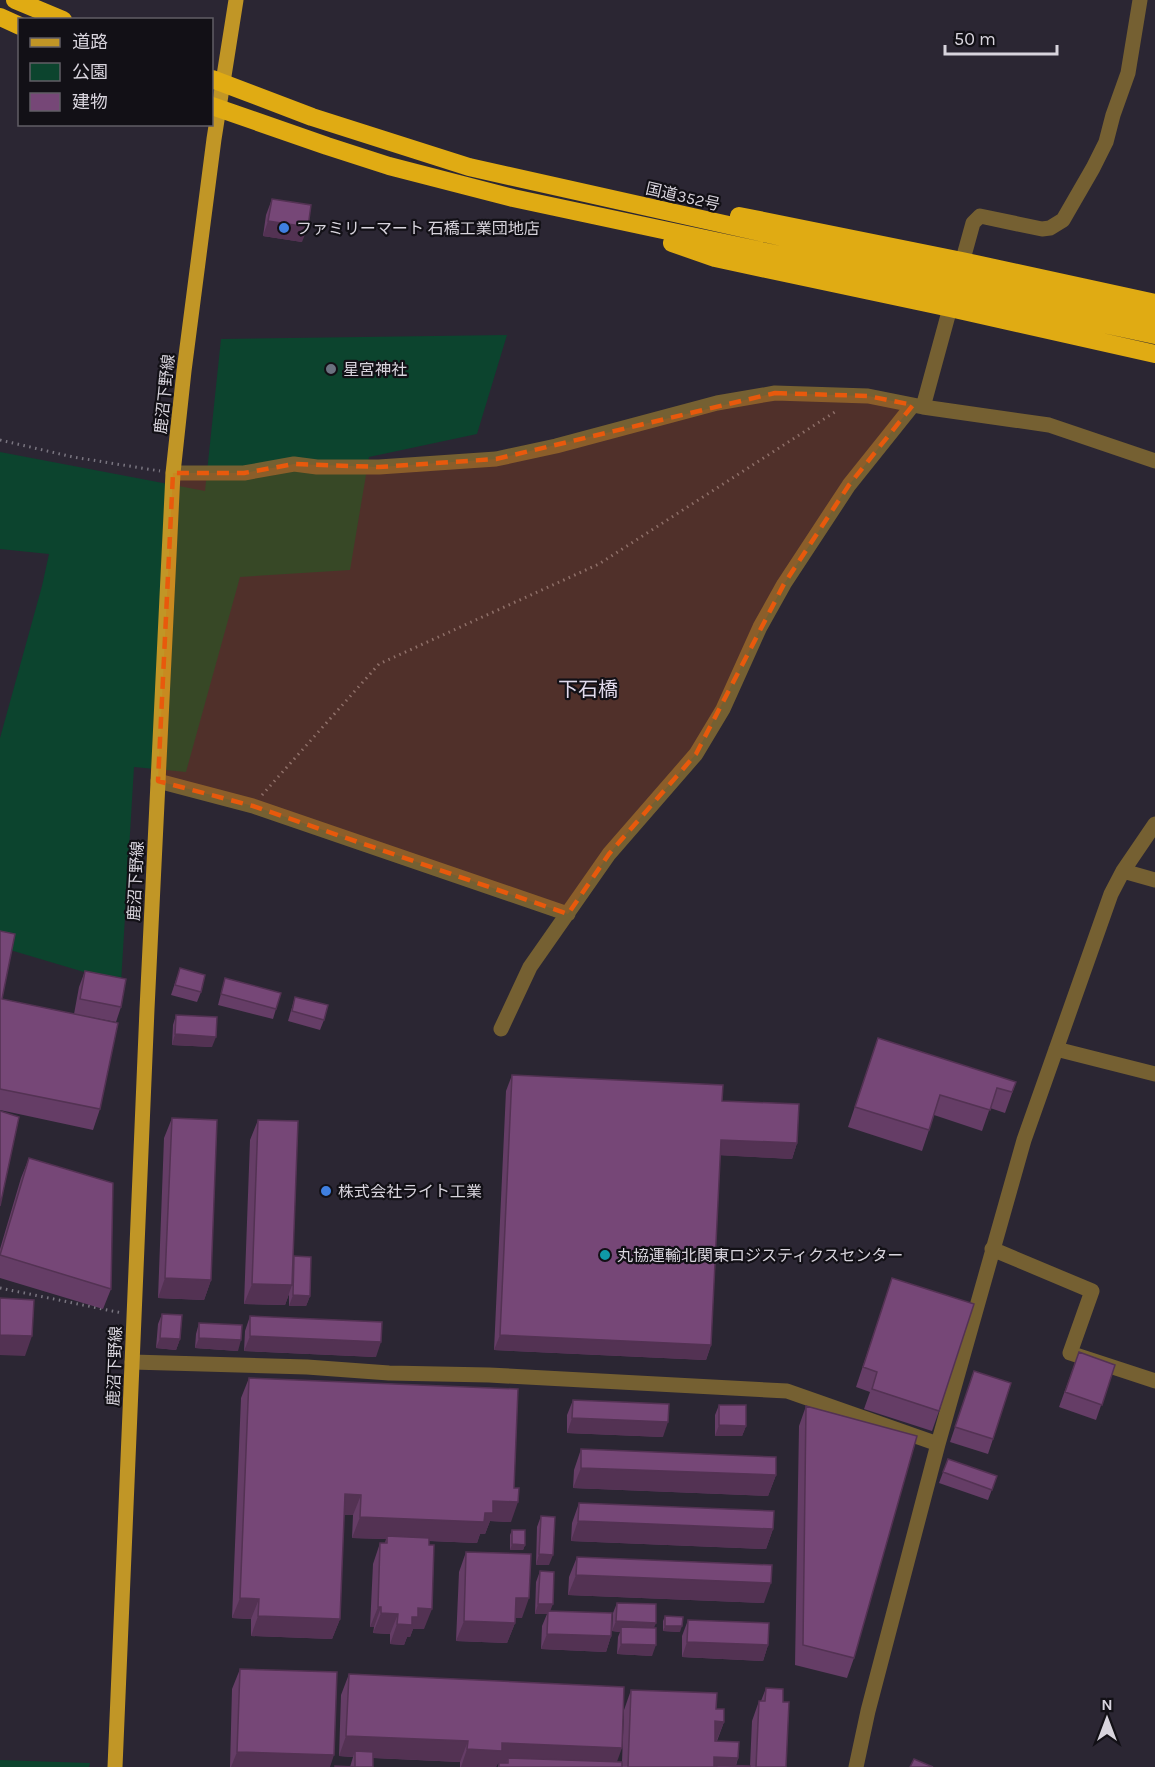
<svg xmlns="http://www.w3.org/2000/svg" width="1155" height="1767" font-family="Karla,'Noto Sans JP',sans-serif">
  <rect width="100%" height="100%" fill="#2b2633"/>
  <path fill="#0c442e" d="M507 335 477 434 369 457 350 570 240 577 186 772 134 767 121 983 0 947V738L42 586 49 554 0 549V452L205 491 221 339Z
    M0 1760 90 1763 89 1767H0Z"/>
  <g fill="none" stroke-linecap="round" stroke-linejoin="round">
    <path stroke="#7a7681" stroke-width="3" stroke-dasharray="1.5 4.5" stroke-linecap="butt" d="M0 440 73 457 160 471
      M262 795 379 664 599 564 838 410
      M0 1288 122 1313"/>
    <path stroke="#756032" stroke-width="15" d="M960 270 973 223 980 216 1042 229 1050 228 1063 220 1093 168 1106 142 1113 115 1128 73 1140 0
      M923 407 953 297
      M173 473H244L294 464 317 467H379L496 459 556 446 717 403 775 393 868 396 923 407 1049 425 1155 461
      M158 781 253 806 568 914
      M1123 871 1155 880
      M501 1029 530 967 609 854 696 754 723 709 760 627 784 584 849 485 913 405
      M1056 1049 1155 1074
      M992 1249 1092 1291 1070 1353 1155 1381
      M132 1362 307 1367 389 1373 489 1375 787 1391 938 1444
      M856 1767 868 1711 938 1444 1024 1140 1111 894 1123 871 1155 824"/>
    <path stroke="#c19626" stroke-width="15" d="M115 1767 147 1009 173 473 184 371 214 139 236 0"/>
    <path stroke="#e0ab13" stroke-width="18" d="M15 0 63 20
      M0 17 20 26
      M212 79 312 117 469 167 844 251 1155 318
      M212 106 327 146 389 166 513 198 1155 335
      M739 216 962 261 1155 303
      M672 243 715 258 950 308 1155 354"/>
  </g>
  <path fill="#653d66" d="M272 199 302 242 263 236 266 215Z
    M0 931 2 999 100 1109 93 1130 0 1110Z
    M180 968 201 992 197 1002 171 995Z
    M85 971 121 1007 116 1022 74 1014 79 987Z
    M225 978 276 1009 273 1019 218 1005Z
    M295 997 324 1020 320 1030 288 1021Z
    M176 1015 212 1047 172 1045 173 1025Z
    M878 1038 1016 1082 1005 1113 990 1108 982 1131 934 1115 922 1151 848 1127Z
    M512 1075 722 1101 797 1143 792 1159 720 1155 711 1345 706 1360 494 1350 506 1091Z
    M172 1118 211 1280 204 1300 158 1298 164 1138Z
    M258 1120 293 1257 310 1296 306 1306H289V1294L285 1305 244 1304 250 1140Z
    M29 1158 111 1289 103 1309 0 1278V1249L21 1178Z
    M892 1278 939 1411 932 1431 864 1409 870 1392 856 1387Z
    M162 1314 180 1339 176 1350 156 1348 158 1324Z
    M250 1316 376 1357 244 1351 245 1331Z
    M199 1323 238 1351 195 1348 196 1334Z
    M1079 1352 1115 1365 1096 1420 1059 1407Z
    M974 1371 993 1439 988 1454 950 1442Z
    M249 1378 511 1522 490 1521 485 1534H480L477 1543 429 1541 424 1629H413L410 1637H407L404 1645 390 1644V1634L373 1633 374 1627H370L373 1564 380 1543H385L386 1539 352 1538 353 1515H344L340 1619 332 1639 251 1636V1619L232 1618 241 1398Z
    M573 1400 663 1437 567 1433V1415Z
    M719 1405 746 1426 742 1436H715V1415Z
    M806 1406 854 1658 847 1678 795 1665 799 1426Z
    M581 1449 776 1475 768 1496 573 1488 574 1470Z
    M948 1459 997 1476 988 1500 939 1483Z
    M579 1503 773 1529 766 1549 571 1541 572 1523Z
    M541 1516 549 1565H536L537 1527Z
    M512 1530 525 1545 523 1550H510V1535Z
    M466 1552 522 1618H515V1623L507 1643 456 1641 459 1572Z
    M577 1557 764 1603 568 1595 569 1577Z
    M540 1571 550 1611 611 1636 606 1652 541 1649 542 1626 547 1614H535L536 1582Z
    M617 1603 654 1628 652 1656 617 1654 618 1637 620 1632 612 1631 613 1613Z
    M665 1616 680 1632 663 1631V1621Z
    M688 1620 768 1645 763 1661 682 1657V1636Z
    M240 1669 330 1767H230L232 1689Z
    M349 1674 617 1762H622L624 1710 631 1690 716 1709 724 1722 717 1741 738 1758 736 1766H750L752 1721 759 1701H761L766 1688 783 1702 786 1767H498L499 1763H498L496 1767H460V1762L373 1758V1767H350L353 1757 339 1756 341 1695Z"/>
  <path fill="#533253" d="M268 221 308 227 302 242 263 236Z
    M175 1034 216 1037 212 1047 172 1045Z
    M721 1140 797 1143 792 1159 715 1155Z
    M165 1278 211 1280 204 1300 158 1298Z
    M252 1284 292 1285 285 1305 244 1304Z
    M293 1295 310 1296 306 1306H289Z
    M0 1335 32 1336 25 1356 0 1355Z
    M500 1335 711 1345 706 1360 494 1350Z
    M250 1336 381 1342 376 1357 244 1351Z
    M160 1338 180 1339 176 1350 156 1348Z
    M199 1338 241 1340 238 1351 195 1348Z
    M572 1418 668 1422 663 1437 567 1433Z
    M719 1425 746 1426 742 1436H715Z
    M581 1468 776 1475 768 1496 573 1488Z
    M345 1494 361 1495 353 1515H337Z
    M493 1501 518 1502 511 1522 490 1521 485 1534H480L477 1543 387 1539V1536L386 1539 352 1538 360 1517 485 1513Z
    M578 1521 773 1529 766 1549 571 1541Z
    M512 1544 525 1545 523 1550H510Z
    M539 1554 553 1555 549 1565H536Z
    M576 1575 771 1583 764 1603 568 1595Z
    M240 1598 259 1599 251 1619 232 1618Z
    M516 1598H529L522 1618H508Z
    M538 1604H553L549 1614 548 1611 547 1614H535Z
    M378 1607H381L374 1627H370Z
    M418 1608 432 1609 424 1629H413L410 1637H407L404 1645 390 1644 397 1624 412 1617Z
    M381 1613 398 1614 390 1634 373 1633Z
    M258 1616 340 1619 332 1639 251 1636Z
    M464 1621 515 1623 507 1643 456 1641Z
    M616 1621 656 1623 652 1633 621 1627 620 1632 612 1631Z
    M665 1626H682L680 1632 663 1631Z
    M547 1634 611 1636 606 1652 541 1649Z
    M687 1642 768 1645 763 1661 682 1657Z
    M621 1644 656 1645 652 1656 617 1654Z
    M715 1721 724 1722 716 1742 708 1741Z
    M346 1736 468 1741 460 1762 355 1757V1751L353 1757 339 1756Z
    M502 1743 622 1748 615 1767 508 1758 506 1764 498 1763 496 1767H461L467 1749Z
    M237 1752 334 1755 330 1767H231Z
    M714 1757 738 1758 735 1767 717 1765V1767H710Z"/>
  <path fill="#764777" stroke="#533253" stroke-width="1.5" d="M272 199 311 205 308 227 268 221Z
    M0 931 15 934 2 999 118 1023 100 1109 0 1089Z
    M180 968 205 975 201 992 175 985Z
    M85 971 126 979 121 1007 80 999Z
    M225 978 281 993 276 1009 221 994Z
    M295 997 328 1005 324 1020 292 1011Z
    M176 1015 217 1017 216 1037 175 1034Z
    M878 1038 1016 1082 1012 1092 997 1088 990 1110 940 1095 929 1130 855 1107Z
    M512 1075 723 1085 722 1101 799 1104 797 1143 721 1140 711 1345 500 1335Z
    M0 1111 19 1117 0 1206Z
    M172 1118 217 1120 211 1280 165 1278Z
    M258 1120 298 1121 292 1285 252 1284Z
    M29 1158 113 1183 111 1289 0 1255Z
    M294 1256 311 1257 310 1296 293 1295Z
    M892 1278 974 1304 939 1411 872 1389 877 1372 863 1367Z
    M0 1298 34 1300 32 1336 0 1335Z
    M162 1314 182 1315 180 1339 160 1338Z
    M250 1316 382 1322 381 1342 250 1336Z
    M199 1323 242 1325 241 1340 199 1338Z
    M1079 1352 1115 1365 1102 1405 1065 1392Z
    M974 1371 1011 1383 993 1439 955 1427Z
    M249 1378 518 1389 514 1488H519L518 1502 493 1501V1513H485L484 1522 360 1517 361 1495 345 1494 340 1619 258 1616 259 1599 240 1598Z
    M573 1400 669 1404 668 1422 572 1418Z
    M719 1405H746V1426L719 1425Z
    M806 1406 917 1436 854 1658 803 1645Z
    M581 1449 776 1457V1475L581 1468Z
    M948 1459 997 1476 992 1490 943 1472Z
    M579 1503 774 1511 773 1529 578 1521Z
    M541 1516 555 1517 553 1555 539 1554Z
    M512 1530H525V1545L512 1544Z
    M387 1536 429 1538V1545H434L432 1609 418 1608V1617H412V1625L397 1624 398 1614 381 1613V1607H378L380 1543H387Z
    M466 1552 531 1554 529 1598H516L515 1623 464 1621Z
    M577 1557 772 1565 771 1583 576 1575Z
    M540 1571 554 1572 553 1604H538Z
    M617 1603 656 1604V1623L616 1621Z
    M548 1611 612 1613 611 1636 547 1634Z
    M665 1616 683 1617 682 1626H665Z
    M688 1620 769 1623 768 1645 687 1642Z
    M621 1627 656 1628V1645L621 1644Z
    M240 1669 337 1672 334 1755 237 1752Z
    M349 1674 624 1687 622 1748 502 1743V1751L467 1749 468 1741 346 1736Z
    M766 1688 783 1689V1702H789L786 1767H756L759 1701H765Z
    M631 1690 717 1693 716 1709H724V1722L715 1721V1741L739 1742 738 1758 714 1757V1767H628Z
    M355 1751 373 1752V1767H335V1766L355 1767Z
    M508 1758 622 1762V1767H499V1763H508Z
    M914 1759 933 1767H910Z
    M717 1765 750 1766V1767H717Z"/>
  <path fill="#e8590c" fill-opacity="0.2" stroke="#e8590c" stroke-width="4.5" stroke-dasharray="12 8" stroke-linejoin="round" d="M775 393 868 396 913 405 849 485 784 584 696 754 609 854 568 914 253 806 158 781 173 473H244L294 464 379 467 496 459Z"/>
  <g fill="#3f7fe0" stroke="#121016" stroke-width="2">
    <circle cx="284" cy="228" r="6"/>
    <circle cx="326" cy="1191" r="6"/>
  </g>
  <circle fill="#6b7280" stroke="#121016" stroke-width="2" cx="331" cy="369" r="6"/>
  <circle fill="#0f9aa8" stroke="#121016" stroke-width="2" cx="605" cy="1255" r="6"/>
  <g text-anchor="middle" stroke-width="4.5" stroke-linejoin="round" paint-order="stroke">
    <g font-size="16" fill="#d8d4dd" stroke="#121016">
      <text transform="translate(683 196) rotate(13)" y="6">国道352号</text>
      <text transform="translate(164 394) rotate(-84)" y="6">鹿沼下野線</text>
      <text transform="translate(135 881) rotate(-87)" y="6">鹿沼下野線</text>
      <text transform="translate(114 1366) rotate(-88)" y="6">鹿沼下野線</text>
    </g>
    <g font-size="16" fill="#d8d4dd" stroke="#121016" text-anchor="start">
      <text x="296" y="234">ファミリーマート 石橋工業団地店</text>
      <text x="343" y="375">星宮神社</text>
      <text x="338" y="1197">株式会社ライト工業</text>
      <text x="617" y="1261">丸協運輸北関東ロジスティクスセンター</text>
    </g>
    <g font-size="20" fill="#e1daec" stroke="#121016">
      <text x="588" y="696">下石橋</text>
    </g>
  </g>
  <rect x="18" y="18" width="195" height="108" fill="#121016" stroke="#615e66" stroke-width="1.5"/>
  <rect x="30" y="38" width="30" height="9" fill="#c19626" stroke="#615e66" stroke-width="1.5"/>
  <text x="72" y="48" font-size="18" fill="#d8d4dd">道路</text>
  <rect x="30" y="63" width="30" height="18" fill="#0c442e" stroke="#615e66" stroke-width="1.5"/>
  <text x="72" y="78" font-size="18" fill="#d8d4dd">公園</text>
  <rect x="30" y="93" width="30" height="18" fill="#764777" stroke="#615e66" stroke-width="1.5"/>
  <text x="72" y="108" font-size="18" fill="#d8d4dd">建物</text>
  <g transform="translate(1107 1719)" stroke="#121016" stroke-width="4.5" paint-order="stroke">
  <path d="M0-4.5L10 22L0 15L-10 22Z" fill="#d8d4dd"/>
  <text y="-9" font-size="16" font-weight="bold" text-anchor="middle" fill="#d8d4dd">N</text>
  </g>
  <path d="M945 45v9h112v-9" fill="none" stroke="#d8d4dd" stroke-width="3"/>
  <text x="954" y="45" font-size="18" fill="#d8d4dd" stroke="#121016" stroke-width="4.5" paint-order="stroke">50 m</text>
</svg>
